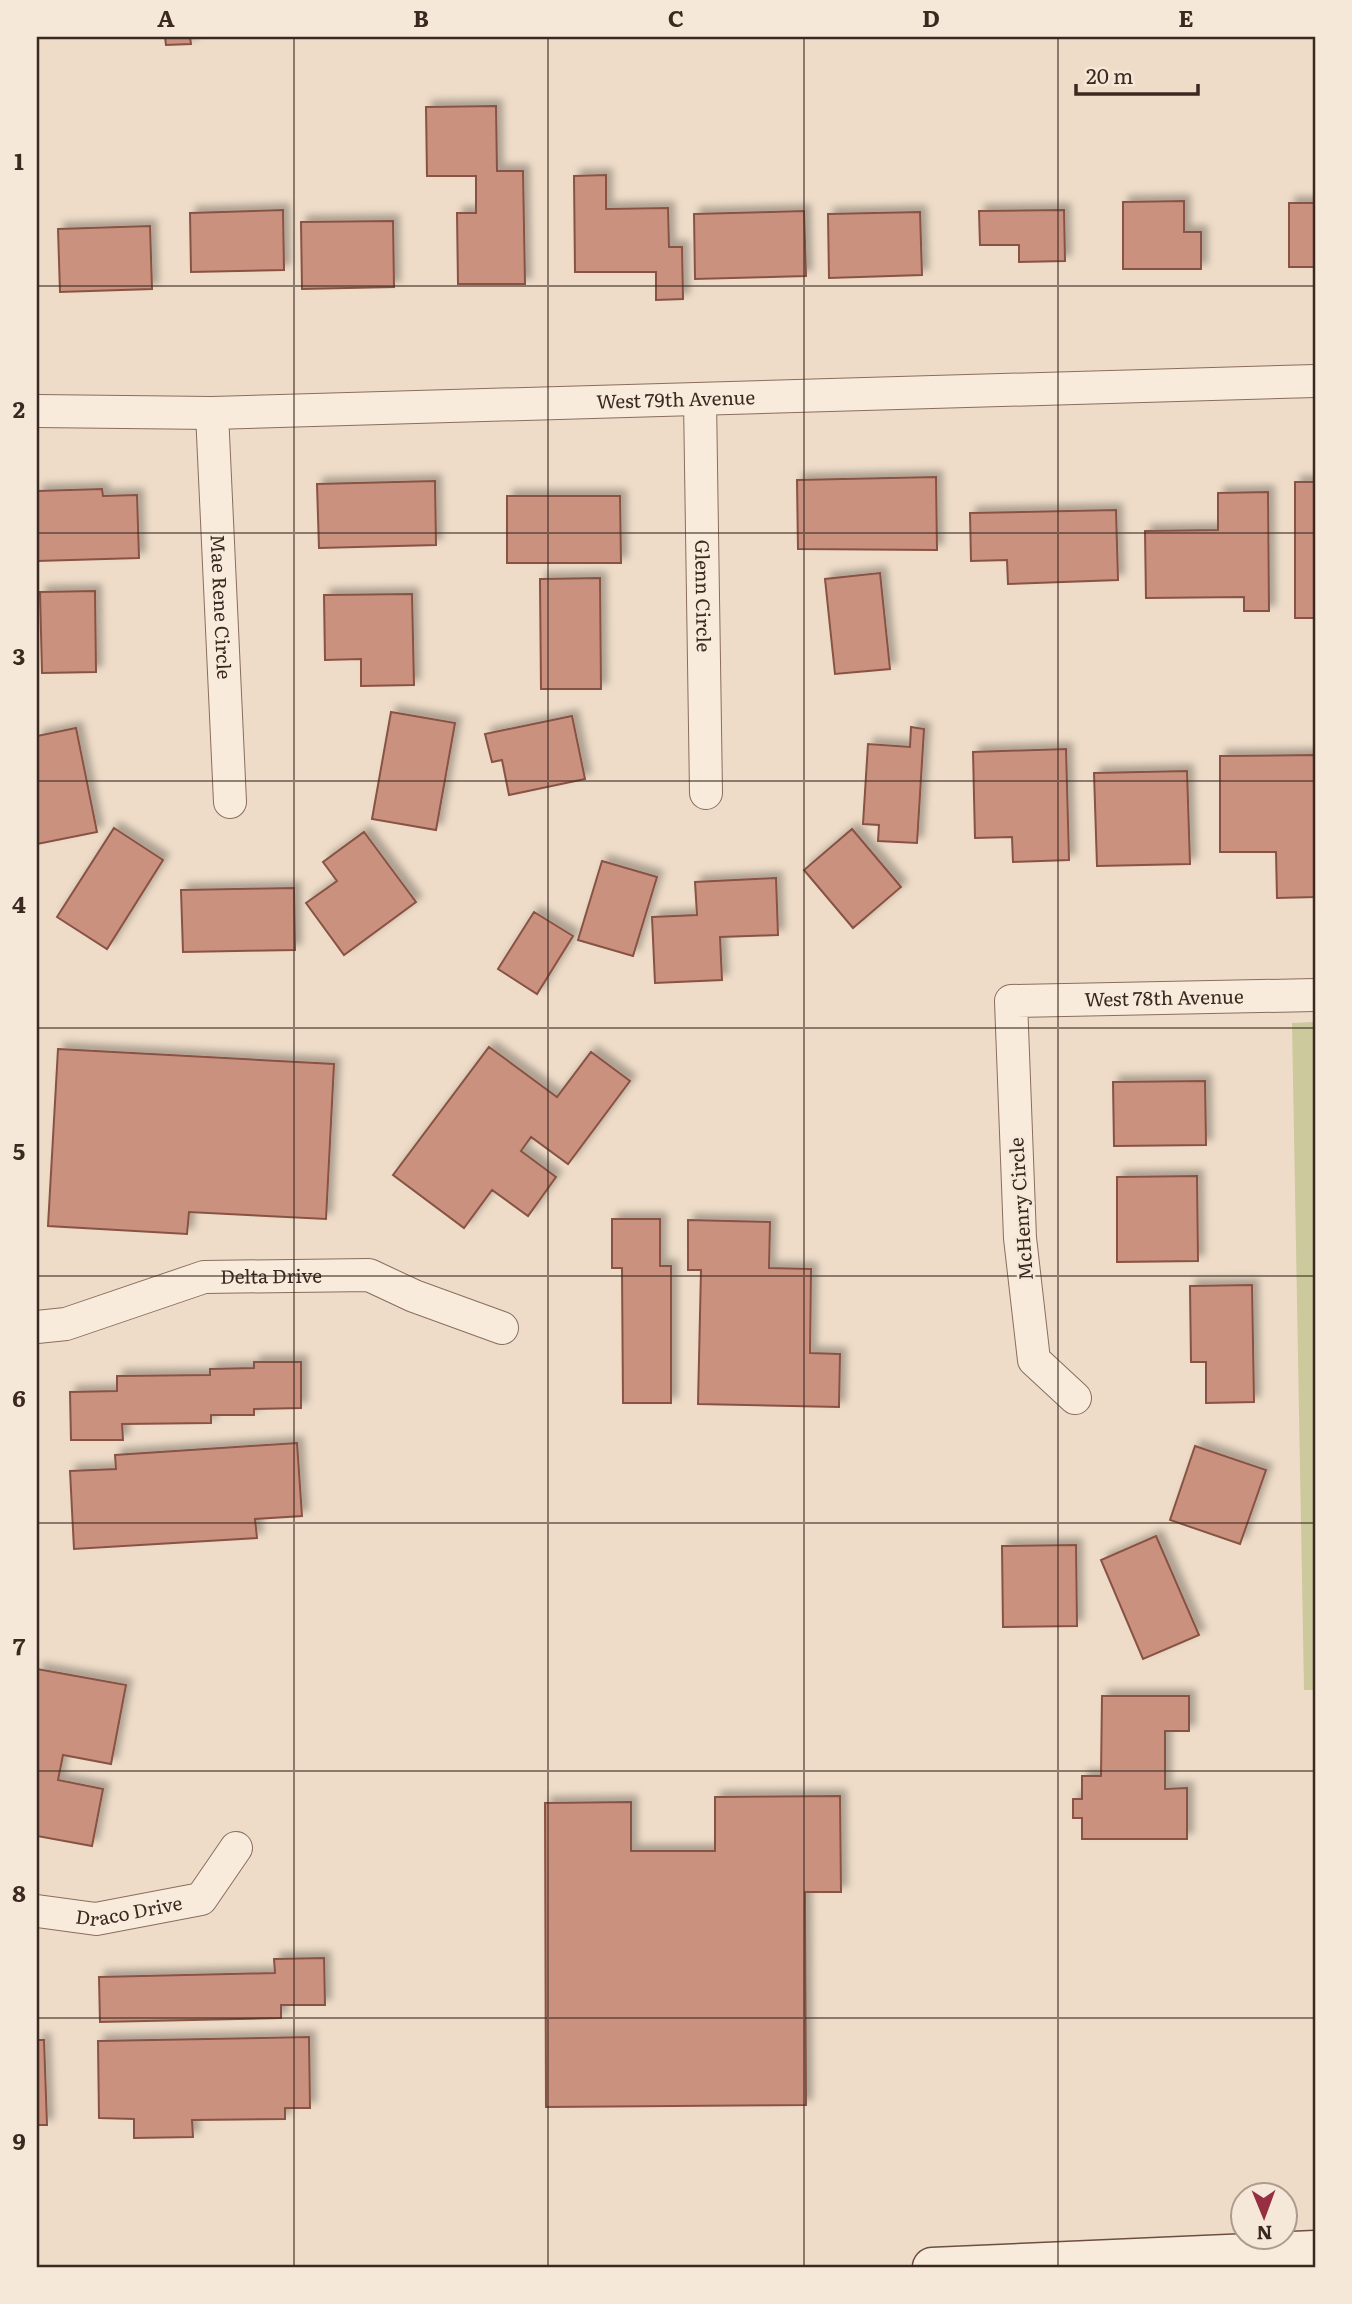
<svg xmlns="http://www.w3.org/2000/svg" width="1352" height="2304" font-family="Literata,serif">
  <defs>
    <filter id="shadow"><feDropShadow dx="6" dy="-6" stdDeviation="3.5" flood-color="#0004"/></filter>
  </defs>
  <rect width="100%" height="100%" fill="#eedcc8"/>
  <path fill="#ccc99c" d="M1315 1022V1690H1304L1292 1023Z"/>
  <path fill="#cb917f" stroke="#885344" stroke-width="2" filter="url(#shadow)" d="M165 37H190L191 44 166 45Z
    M496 106 497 171H523L525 284H458L457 213H476V176H427L426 107Z
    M606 175V209L668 208 669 247H682L683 299 656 300V272H575L574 176Z
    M1184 201V232H1201V269H1123V202Z
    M1289 203H1315V267H1289Z
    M283 210 284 270 191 272 190 213Z
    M1064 210 1065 261 1019 262V245H980L979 211Z
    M804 211 806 276 695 279 694 214Z
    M920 212 922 275 829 278 828 214Z
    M393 221 394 287 302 289 301 222Z
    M150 226 152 289 60 292 58 229Z
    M936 477 937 550 798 549 797 480Z
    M435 481 436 545 319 548 317 484Z
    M1295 482H1315V618H1295Z
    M102 489 103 496 137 495 139 558 37 561V491Z
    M1268 492 1269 611H1244V597L1146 598 1145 531 1218 530V493Z
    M507 496H620L621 563H507Z
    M1116 510 1118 580 1008 584 1007 560 971 561 970 513Z
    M880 573 890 669 835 674 825 579Z
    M600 578 601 689H541L540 579Z
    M95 591 96 672 42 673 40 592Z
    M412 594 414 685 361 686V659L325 660 324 595Z
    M391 712 455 723 436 830 372 819Z
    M572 716 585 779 509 795 502 760 492 762 485 734Z
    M911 727 924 729 917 843 878 841 879 825 863 824 868 744 910 747Z
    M76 728 97 832 37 844V736Z
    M1066 749 1069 860 1013 862 1012 837 975 838 973 752Z
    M1315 755V897L1277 898 1276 852H1220V756Z
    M1187 771 1190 864 1097 866 1094 773Z
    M114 828 163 860 107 949 57 917Z
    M852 829 901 887 853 928 804 870Z
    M364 832 416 902 344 955 306 903 337 881 323 862Z
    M602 861 657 877 633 956 578 940Z
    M776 878 778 935 720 937 722 980 655 983 652 917 697 915 695 882Z
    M294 888 295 950 183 952 181 890Z
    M534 912 573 936 537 994 498 969Z
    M489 1047 557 1097 591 1052 630 1081 568 1164 531 1137 521 1151 556 1177 528 1216 492 1190 464 1228 393 1175Z
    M58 1049 334 1064 326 1219 189 1212 187 1234 48 1226Z
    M1205 1081 1206 1145 1114 1146 1113 1082Z
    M1197 1176 1198 1261 1117 1262V1177Z
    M612 1219H660V1266H671V1403H623L622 1268H612Z
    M688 1220 770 1222 769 1268 811 1269 810 1353 840 1354 839 1407 698 1404 701 1270H688Z
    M1252 1285 1254 1402 1206 1403V1362H1191L1190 1286Z
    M254 1362H301V1408L254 1409V1415H211V1423L122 1424 123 1440H71L70 1392 117 1391V1376L210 1375V1369L254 1368Z
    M297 1443 302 1516 255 1519 257 1538 74 1549 70 1471 116 1469 115 1455Z
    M1195 1446 1266 1470 1240 1544 1170 1520Z
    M1156 1536 1199 1635 1143 1659 1101 1560Z
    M1076 1545 1077 1626 1003 1627 1002 1546Z
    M37 1669 126 1685 111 1764 63 1755 58 1780 103 1789 92 1846 37 1836Z
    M1102 1696H1189V1731H1165V1789L1187 1788V1839H1082V1818H1073V1799H1082V1776H1101Z
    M840 1796 841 1892H805L806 2105 546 2107 545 1803 631 1802V1851H715V1797Z
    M324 1958 325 2005H281V2018L100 2022 99 1977 275 1973 274 1959Z
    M309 2037 310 2108H285V2119L192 2120 193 2137 134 2138V2119L99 2118 98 2041Z
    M37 2040H44L47 2125H37Z"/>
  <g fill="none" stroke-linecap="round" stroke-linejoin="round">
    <g stroke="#8a6d5d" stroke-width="34">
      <g id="street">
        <path id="s1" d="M700 400 706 793"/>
        <path id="s2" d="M37 411 212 413 1315 381"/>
        <path id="s3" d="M212 413 230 802"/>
        <path id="s4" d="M37 1327 66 1324 204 1277 369 1275 414 1296 502 1328"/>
        <path id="s5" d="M1075 1398 1034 1360 1020 1238 1011 1001 1315 995"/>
        <path id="s6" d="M37 1911 96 1919 201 1899 236 1848"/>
      </g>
    </g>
    <g stroke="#6c4f40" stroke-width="41">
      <path id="secondary" d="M932 2267 1315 2250"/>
    </g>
    <use href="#street" stroke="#f8ebdc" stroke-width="32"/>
    <use href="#secondary" stroke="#f8ebdc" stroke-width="38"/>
  </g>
  <path fill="none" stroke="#3b2921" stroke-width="2" stroke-opacity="0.55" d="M294 37V2267M548 37V2267M804 37V2267M1058 37V2267M37 286H1315M37 533H1315M37 781H1315M37 1028H1315M37 1276H1315M37 1523H1315M37 1771H1315M37 2018H1315"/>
  <g text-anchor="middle" stroke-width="5" stroke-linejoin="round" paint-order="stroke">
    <g font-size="19" fill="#3b2921" stroke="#f5e8d8">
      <text dy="7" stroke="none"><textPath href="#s2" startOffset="639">West 79th Avenue</textPath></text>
      <text dy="7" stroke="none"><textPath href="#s1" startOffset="196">Glenn Circle</textPath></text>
      <text dy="7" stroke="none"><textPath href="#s3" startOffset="194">Mae Rene Circle</textPath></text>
      <text dy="7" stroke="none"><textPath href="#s5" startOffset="569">West 78th Avenue</textPath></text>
      <text transform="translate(1021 1209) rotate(-94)" y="7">McHenry Circle</text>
      <text dy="7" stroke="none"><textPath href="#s4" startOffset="242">Delta Drive</textPath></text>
      <text dy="7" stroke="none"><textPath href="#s6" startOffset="93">Draco Drive</textPath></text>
    </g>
  </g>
  <rect width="1352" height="2304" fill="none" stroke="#f5e8d8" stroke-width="77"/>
  <g transform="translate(1264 2216) rotate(179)"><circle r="33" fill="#f5e8d8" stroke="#ab9c8f" stroke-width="2"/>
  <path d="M0-5L12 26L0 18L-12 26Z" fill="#972f42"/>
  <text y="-10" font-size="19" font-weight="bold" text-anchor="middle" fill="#3b2921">N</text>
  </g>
  <path d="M1076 84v10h122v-10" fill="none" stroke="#3b2921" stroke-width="3.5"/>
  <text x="1086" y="84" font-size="21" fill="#3b2921" stroke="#f5e8d8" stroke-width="5" paint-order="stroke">20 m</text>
  <rect x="38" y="38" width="1276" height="2228" fill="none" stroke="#3b2921" stroke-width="2.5"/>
  <g font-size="23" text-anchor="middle" font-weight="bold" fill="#3b2921">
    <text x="166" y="27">A</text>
    <text x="421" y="27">B</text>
    <text x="676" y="27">C</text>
    <text x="931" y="27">D</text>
    <text x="1186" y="27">E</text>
    <text x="19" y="170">1</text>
    <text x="19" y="418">2</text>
    <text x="19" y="665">3</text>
    <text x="19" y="913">4</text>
    <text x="19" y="1160">5</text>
    <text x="19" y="1407">6</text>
    <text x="19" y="1655">7</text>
    <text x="19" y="1902">8</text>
    <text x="19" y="2150">9</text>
  </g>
</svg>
